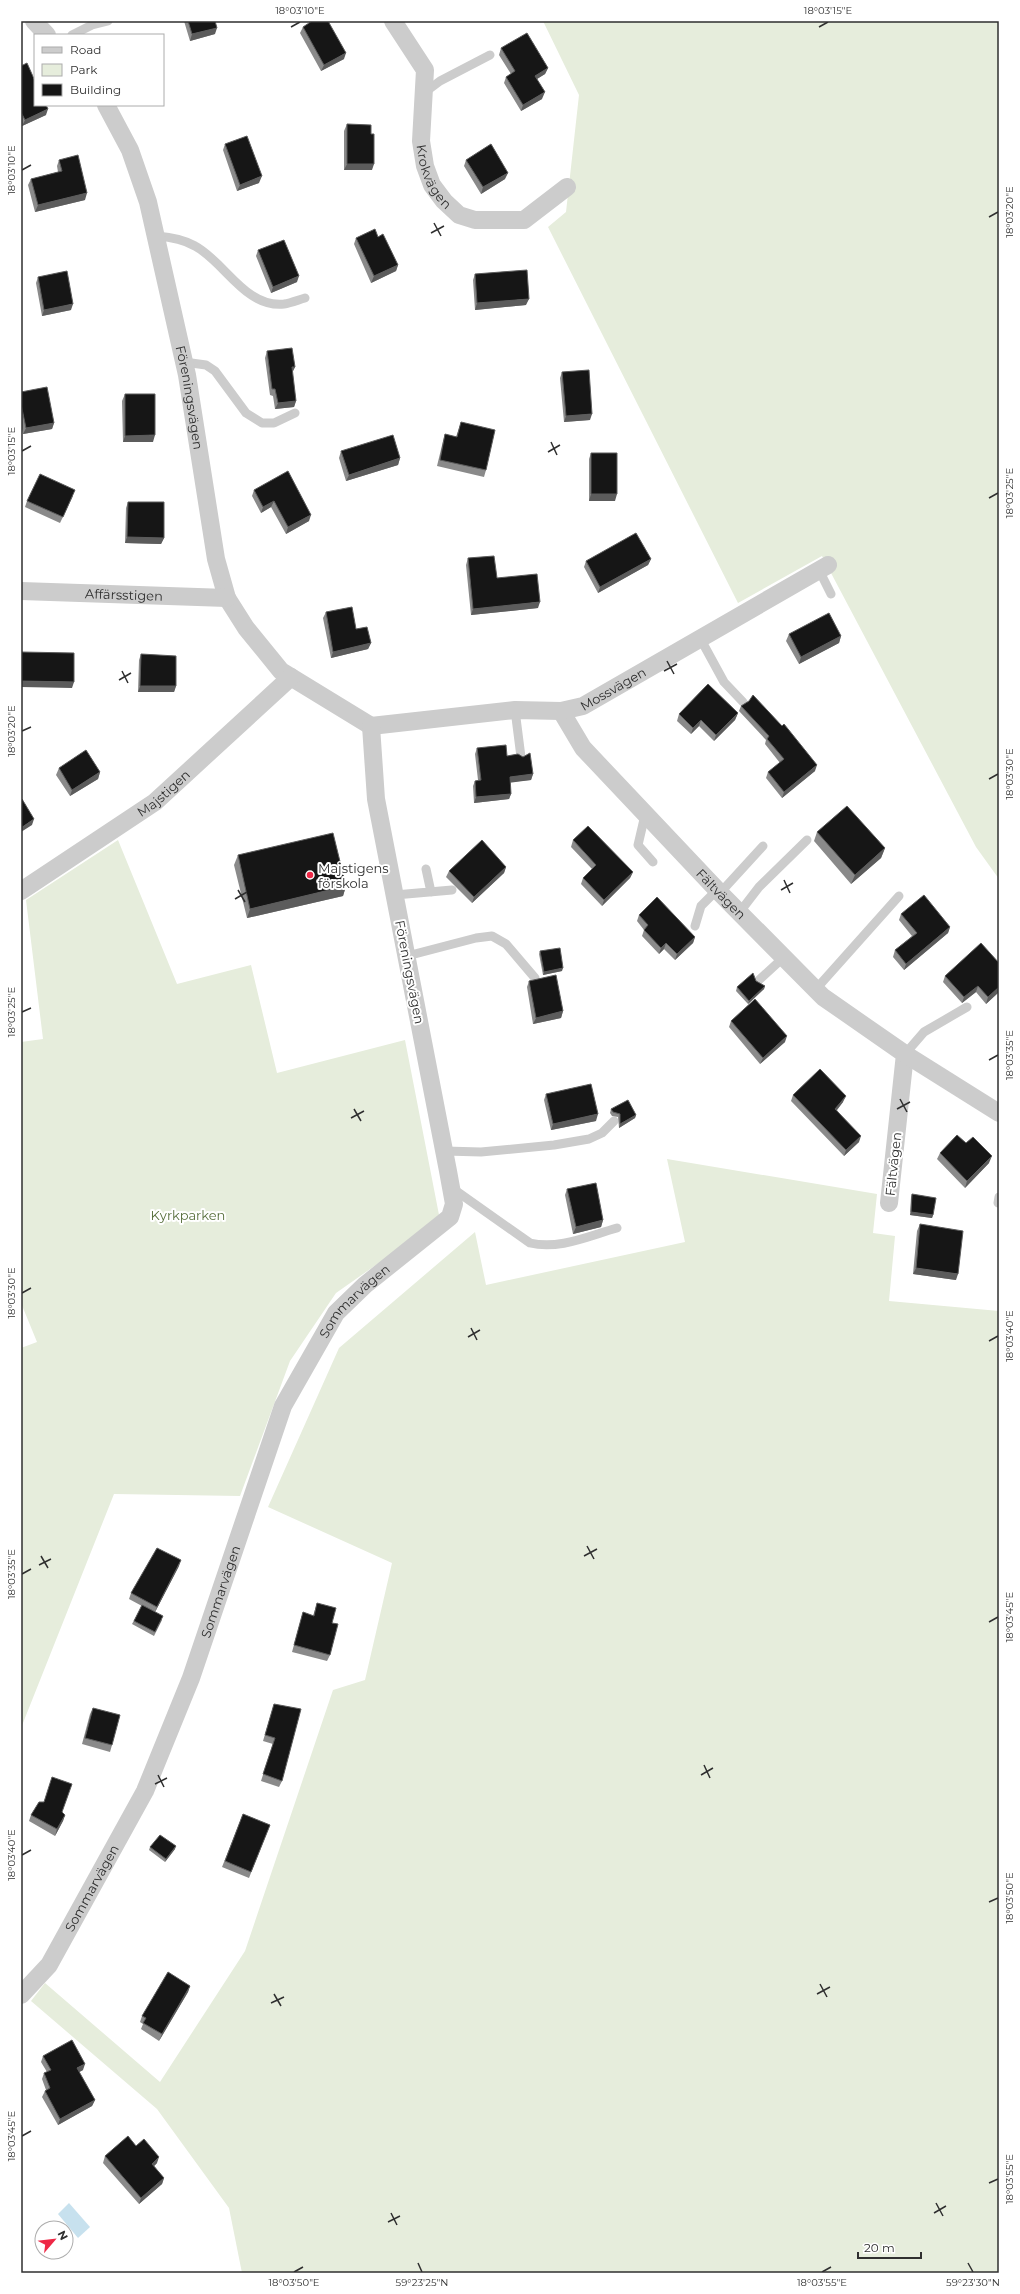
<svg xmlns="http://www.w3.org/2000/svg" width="1020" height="2294" font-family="Montserrat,sans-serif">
  <rect width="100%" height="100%" fill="#fff"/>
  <path fill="#e6eddc" d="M543 21H999V879L976 847 822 556 738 603 548 227 566 212 579 95Z
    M118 840 177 984 251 965 277 1073 405 1040 440 1220 336 1293 290 1361 240 1496 114 1494 21 1728V1348L37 1342 21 1303V1042L43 1039 26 900Z
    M667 1159 877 1194 873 1233 895 1236 889 1301 999 1311V2273H242L229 2208 157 2109 31 2001 45 1983 160 2082 245 1951 333 1690 365 1680 392 1563 268 1507 339 1348 475 1232 486 1285 685 1242Z"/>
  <path fill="#c7e1ee" d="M69 2203 90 2227 78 2238 58 2214Z"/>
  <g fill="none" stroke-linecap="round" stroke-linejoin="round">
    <path stroke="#ccc" stroke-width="9" d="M72 35 92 25 108 21
      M424 93 440 81 490 55
      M157 236C170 237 183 239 195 246 225 262 245 308 284 304 291 303 298 300 305 298
      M184 362 206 365 215 371 246 413 262 423H274L295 413
      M819 570 831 594
      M700 638 724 682 743 702
      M515 710 521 757
      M645 815 638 845 653 862
      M426 869 431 892
      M720 893 763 846
      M395 895 452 890
      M739 913 759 887 807 840
      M695 926 701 906 717 890
      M407 956 476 938 492 936 506 944 535 978
      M759 980 783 958
      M816 989 899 896
      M905 1054 924 1032 967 1007
      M445 1151 481 1152 554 1145 589 1139 602 1133 614 1121
      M452 1188 530 1243C559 1250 588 1236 617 1228
      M998 1203 999 1197"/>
    <g stroke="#ccc" stroke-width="18">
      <path d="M34 21 47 35"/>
      <path id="s1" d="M393 21 425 70 421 141 425 166 432 185 444 201 459 215 475 220H524L567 187"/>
      <path id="s2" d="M106 105 130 150 148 202 187 375 216 559 227 598 246 628 281 671 371 726"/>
      <path id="s3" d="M21 591 227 598"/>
      <path id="s4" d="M561 711 583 748 720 893 823 997 905 1054 889 1203"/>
      <path id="s5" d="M371 726 515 710 561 711 583 706 828 565"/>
      <path id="s6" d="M21 891 155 802 291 677"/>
      <path d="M905 1054 999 1113"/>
      <path id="s7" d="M21 1995 49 1965 145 1791 191 1678 283 1406 336 1313 365 1285 450 1217 454 1204 448 1171 376 799 371 726"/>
    </g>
  </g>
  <path fill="#8a8a8a" d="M184 21H215V34L190 41Z
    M303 27 344 59 321 71 300 33Z
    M501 48 548 68 545 74 537 79 542 99 521 111 504 83 506 77 511 74 499 55Z
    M21 66 46 115 22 126 21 123Z
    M347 124 371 134 372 170H344V131Z
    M225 144 259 183 237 191 223 150Z
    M59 160 85 200 35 212 28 185 31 179 58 172 57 166Z
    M466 160 505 179 481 194 464 166Z
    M378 237 398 265 396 271 371 283 354 244 356 238Z
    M258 250 297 282 271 293 256 256Z
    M475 274 526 305 475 310 473 280Z
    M38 277 71 310 42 316 36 283Z
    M267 351 295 367 292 373 296 401 294 407 275 409 273 396 270 395 265 358Z
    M562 372 590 420 564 422 560 378Z
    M21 392 54 423 52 429 23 434 21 422Z
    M125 394 153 442H123L122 401Z
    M461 422 486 470 484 477 437 466 443 441 445 434 456 437Z
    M341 451 400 458 398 465 346 481 339 458Z
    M591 453 615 501H589V459Z
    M254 490 309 521 286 534 271 507 261 513 252 496Z
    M73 496 60 523 25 507 27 501Z
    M128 502 164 538 161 544 125 543 126 508Z
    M468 558 497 578 538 608 471 615 466 565Z
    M651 559 648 565 598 593 584 567 586 561Z
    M326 612 356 629 371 643 368 649 331 658 323 618Z
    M789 634 841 636 839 643 799 664 786 641Z
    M141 654 176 686 174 692H138L139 660Z
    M741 706 815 771 782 798 766 778 768 772 780 763 765 744 766 740 739 711Z
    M738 713 735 720 714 741 699 726 691 734 677 721 679 714Z
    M477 748 507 756 533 774 531 780 510 782 511 794 509 799 474 803 473 786 475 781 478 780 475 754Z
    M59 768 100 772 98 779 70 796 56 775Z
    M817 832 885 848 881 858 851 884 814 841Z
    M573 840 633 872 630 878 602 906 581 884 583 878 592 869 571 847Z
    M238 855 346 886 343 896 247 918 234 865Z
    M506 867 504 873 472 903 446 877 449 871Z
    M901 914 950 927 948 933 904 970 893 957 895 950 912 936 899 920Z
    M639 915 695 937 693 943 675 960 664 949 659 954 642 936 644 930 637 921Z
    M540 951 562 971 543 975 539 954Z
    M999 963V992L986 1004 976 992 962 1003 943 982 945 976Z
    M529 981 563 1011 561 1018 533 1024 527 987Z
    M756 981 765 986 764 989 748 1004 736 991 737 987Z
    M731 1021 785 1042 760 1064 729 1027Z
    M546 1094 596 1121 551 1130 544 1100Z
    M793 1095 843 1102 837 1110 859 1142 844 1156 791 1101Z
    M611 1109 636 1115 635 1118 619 1128 618 1117 612 1116 610 1113Z
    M966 1143 989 1163 965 1188 937 1159 940 1153Z
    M567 1189 603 1220 601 1227 573 1234 565 1195Z
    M912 1194 933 1215 932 1218 910 1215 911 1197Z
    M920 1224 956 1280 913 1274 917 1231Z
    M179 1566 155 1612 162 1620 154 1636 132 1624 142 1606 129 1599 131 1593Z
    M317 1603 332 1623 330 1655 327 1661 292 1652 303 1612 313 1616Z
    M274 1704 282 1781 279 1787 261 1781 273 1744 263 1741Z
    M93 1708 112 1745 110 1752 82 1744 90 1714Z
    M243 1814 270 1825 249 1878 222 1867Z
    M31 1815H65L63 1821 55 1836 29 1821Z
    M150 1847 175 1849 165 1862 149 1850Z
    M190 1986 188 1992 159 2041 141 2029 143 2024 140 2022 142 2016Z
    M43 2056 83 2070 79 2072 95 2100 92 2106 58 2125 42 2097 45 2091 46 2090 42 2079 44 2073 47 2072 41 2062Z
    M136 2146 157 2163 154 2166 164 2178 162 2184 139 2204 103 2163 105 2156Z"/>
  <path fill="#5c5c5c" d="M217 28 215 34 190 41 192 34Z
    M346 53 344 59 321 71 324 65Z
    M548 68 545 74 532 82 535 76Z
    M545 92 542 99 521 111 523 105Z
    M48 109 46 115 22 126 25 120Z
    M347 164H374L372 170H344Z
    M508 173 505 179 481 194 483 187Z
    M262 176 259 183 237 191 240 185Z
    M87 193 85 200 35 212 38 205Z
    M398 265 396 271 371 283 374 276Z
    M299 276 297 282 271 293 273 287Z
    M529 299 526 305 475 310 477 303Z
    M73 304 71 310 42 316 44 310Z
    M292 367H295L292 373Z
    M296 401 294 407 275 409 278 403Z
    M592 414 590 420 564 422 566 416Z
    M54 423 52 429 23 434 26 428Z
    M155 435 153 442H123L125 436Z
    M400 458 398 465 346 481 349 475Z
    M591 494H617L615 501H589Z
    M274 501 271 507 261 513 263 507Z
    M311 515 309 521 286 534 288 527Z
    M127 537 164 538 161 544 125 543Z
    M651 559 648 565 598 593 600 587Z
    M540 602 538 608 471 615 473 609Z
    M841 636 839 643 799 664 801 657Z
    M371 643 368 649 331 658 333 652Z
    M21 681 74 682 72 688 21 687Z
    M140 686H176L174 692H138Z
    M738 713 735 720 714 741 716 735Z
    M701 720 699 726 691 734 693 728Z
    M817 765 815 771 782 798 784 792Z
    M100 772 98 779 70 796 72 790Z
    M533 774 531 780 507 783 510 777Z
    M511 794 509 799 474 803 476 797Z
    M34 819 32 825 21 832V828Z
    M885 848 881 858 851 884 855 875Z
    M506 867 504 873 472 903 474 897Z
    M633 872 630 878 602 906 604 900Z
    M346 886 343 896 247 918 250 909Z
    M950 927 948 933 904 970 906 964Z
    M695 937 693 943 675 960 677 954Z
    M666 943 664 949 659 954 661 948Z
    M563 968 562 971 543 975 544 972Z
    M765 986 764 989 748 1004 749 1001Z
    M978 986 976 992 962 1003 964 997Z
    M999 987V992L986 1004 988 997Z
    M563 1011 561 1018 533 1024 536 1018Z
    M787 1036 785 1042 760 1064 763 1058Z
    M846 1096 843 1102 833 1115 835 1109Z
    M598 1114 596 1121 551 1130 553 1124Z
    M636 1115 635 1118 619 1128 620 1124Z
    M861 1136 859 1142 844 1156 846 1150Z
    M992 1156 989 1163 965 1188 967 1181Z
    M911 1212 933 1215 932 1218 910 1215Z
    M603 1220 601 1227 573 1234 576 1227Z
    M916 1268 958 1274 956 1280 913 1274Z
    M181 1560 179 1566 154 1614 157 1607Z
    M65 1815 63 1821 55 1836 57 1829Z
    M176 1846 175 1849 165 1862 166 1859Z
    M190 1986 188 1992 159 2041 162 2034Z
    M85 2064 83 2070 74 2075 77 2068Z
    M95 2100 92 2106 58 2125 60 2119Z
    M159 2157 157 2163 150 2170 152 2164Z
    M164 2178 162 2184 139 2204 141 2198Z"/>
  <path fill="#161616" stroke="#5c5c5c" d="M188 21H215L217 28 192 34Z
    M312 21H328L346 53 324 65 303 27Z
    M527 33 548 68 535 76 545 92 523 105 506 77 515 71 501 48Z
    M27 63 35 81V105H46L48 109 25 120 21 112V66Z
    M347 124 371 125V134H374V164H347Z
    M247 136 262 176 240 185 225 144Z
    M491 144 508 173 483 187 466 160Z
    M78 155 87 193 38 205 31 179 62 171 59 160Z
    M375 229 378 237 383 234 398 265 374 276 356 238Z
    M284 240 299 276 273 287 258 250Z
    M527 270 529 299 477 303 475 274Z
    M67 271 73 304 44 310 38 277Z
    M292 348 295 367H292L296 401 278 403 275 389H272L267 351Z
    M589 370 592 414 566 416 562 372Z
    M47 387 54 423 26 428 21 404V392Z
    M125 394H155V435L125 436Z
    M461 422 495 430 486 470 440 460 445 434 457 437Z
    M393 435 400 458 349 475 341 451Z
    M591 453H617V494H591Z
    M288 471 311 515 288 527 274 501 263 507 254 490Z
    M40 474 75 490 63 517 27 501Z
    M128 502H164V538L127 537Z
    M636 533 651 559 600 587 586 561Z
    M494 556 497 578 537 574 540 602 473 609 468 558Z
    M352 607 356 629 367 627 371 643 333 652 326 612Z
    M829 613 841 636 801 657 789 634Z
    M21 652 74 653V682L21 681Z
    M141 654 176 656V686H140Z
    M708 684 738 713 716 735 701 720 693 728 679 714Z
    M753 695 782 726 784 724 817 765 784 792 768 772 784 759 767 739 769 736 741 706 749 701Z
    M506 745 507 756 518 754 523 757 530 753 533 774 510 777 511 794 476 797 475 781 481 780 477 748Z
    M86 750 100 772 72 790 59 768Z
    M21 799H22L34 819 21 828Z
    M847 806 885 848 855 875 817 832Z
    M588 826 633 872 604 900 583 878 596 865 573 840Z
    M333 833 346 886 250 909 238 855Z
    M482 840 506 867 474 897 449 871Z
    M924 895 950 927 906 964 895 950 917 933 901 914Z
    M657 897 695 937 677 954 666 943 661 948 644 930 648 925 639 915Z
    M981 943 999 963V987L988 997 978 986 964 997 945 976Z
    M560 948 563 968 544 972 540 951Z
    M753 973 756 981 765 986 749 1001 737 987Z
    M556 975 563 1011 536 1018 529 981Z
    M755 999 787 1036 763 1058 731 1021Z
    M820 1069 846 1096 835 1109 861 1136 846 1150 793 1095Z
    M591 1084 598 1114 553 1124 546 1094Z
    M628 1100 636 1115 620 1124V1114L613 1112 611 1109Z
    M957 1135 966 1143 973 1137 992 1156 967 1181 940 1153Z
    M596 1183 603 1220 576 1227 567 1189Z
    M912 1194 936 1198 933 1215 911 1212Z
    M920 1224 963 1231 958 1274 916 1268Z
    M157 1548 181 1560 157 1607 131 1593Z
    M317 1603 336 1608 332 1623 338 1624 330 1655 294 1645 303 1612 314 1616Z
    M142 1605 163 1616 155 1632 134 1621Z
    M274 1704 301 1709 282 1781 263 1774 275 1738 265 1735Z
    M93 1708 120 1715 112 1745 85 1738Z
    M52 1777 72 1784 62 1812 65 1815 57 1829 31 1815 39 1802H44Z
    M243 1814 270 1825 251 1872 225 1861Z
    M160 1835 176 1846 166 1859 150 1847Z
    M168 1972 190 1986 162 2034 143 2023 146 2018 142 2016Z
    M72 2040 85 2064 77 2068 95 2100 60 2119 45 2091 50 2088 44 2073 51 2070 43 2056Z
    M128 2136 136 2146 144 2139 159 2157 152 2164 164 2178 141 2198 105 2156Z"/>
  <path fill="none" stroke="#2f2f2f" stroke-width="1.5" d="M291 27 300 22M819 27 828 22M22 170 31 165M989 217 998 212M434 223 441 236M431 233 444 226M551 442 557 455M22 451 31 446M548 452 560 445M989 498 998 493M667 661 674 674M122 671 128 683M664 671 677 664M119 680 131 673M22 731 31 727M989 779 998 774M784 880 790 893M238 890 245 902M781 890 793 883M235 899 247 892M22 1012 31 1008M989 1060 998 1055M900 1099 907 1112M354 1109 361 1121M897 1109 910 1102M351 1118 364 1111M22 1293 31 1288M471 1328 477 1340M468 1337 480 1330M989 1341 998 1336M587 1546 594 1559M41 1556 48 1568M584 1556 597 1549M39 1565 51 1559M22 1574 31 1569M989 1622 998 1617M704 1765 710 1778M158 1775 164 1787M701 1775 713 1768M155 1784 167 1778M22 1855 31 1850M989 1902 998 1898M820 1984 827 1997M274 1994 281 2006M817 1994 830 1987M271 2003 284 1997M22 2136 31 2131M989 2183 998 2179M936 2203 943 2216M391 2213 397 2225M934 2213 946 2206M388 2222 400 2216M418 2263 422 2272M968 2263 973 2272M294 2272 303 2267M822 2272 831 2267"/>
  <circle fill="#ee2846" stroke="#fff" stroke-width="1.5" cx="310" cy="875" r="4"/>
  <g text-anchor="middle" stroke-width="4" stroke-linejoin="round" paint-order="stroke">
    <g font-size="13" fill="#2f2f2f" stroke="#fff">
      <text dy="5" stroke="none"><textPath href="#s1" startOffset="168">Krokvägen</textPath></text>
      <text dy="5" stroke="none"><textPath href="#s2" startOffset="306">Föreningsvägen</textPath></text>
      <text dy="5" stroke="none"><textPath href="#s3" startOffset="103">Affärsstigen</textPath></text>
      <text dy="5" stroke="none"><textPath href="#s5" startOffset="248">Mossvägen</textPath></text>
      <text dy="5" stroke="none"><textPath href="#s6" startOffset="173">Majstigen</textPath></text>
      <text dy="5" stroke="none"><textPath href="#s4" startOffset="244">Fältvägen</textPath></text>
      <text transform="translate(410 972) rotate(79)" y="5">Föreningsvägen</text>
      <text transform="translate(893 1164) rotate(-84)" y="5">Fältvägen</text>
      <text dy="5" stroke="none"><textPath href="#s7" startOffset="777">Sommarvägen</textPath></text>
      <text dy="5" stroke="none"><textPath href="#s7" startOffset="453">Sommarvägen</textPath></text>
      <text dy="5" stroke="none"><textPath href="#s7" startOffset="129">Sommarvägen</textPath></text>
    </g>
    <g font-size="13" fill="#2f2f2f" stroke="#fff" text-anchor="start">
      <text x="318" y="873">Majstigens<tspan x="318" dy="15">förskola</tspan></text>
    </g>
    <g font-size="13" fill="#556d3a" stroke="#fff">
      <text x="188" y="1220">Kyrkparken</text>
    </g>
  </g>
  <rect width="1020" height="2294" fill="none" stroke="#ffffff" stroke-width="44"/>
  <rect x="34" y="34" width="130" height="72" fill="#ffffff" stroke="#acacac"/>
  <rect x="42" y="47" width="20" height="6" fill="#cccccc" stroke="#acacac"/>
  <text x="70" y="54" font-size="12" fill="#2f2f2f">Road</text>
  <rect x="42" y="64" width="20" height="12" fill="#e6eddc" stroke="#acacac"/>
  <text x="70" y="74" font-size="12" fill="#2f2f2f">Park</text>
  <rect x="42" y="84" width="20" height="12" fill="#161616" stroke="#acacac"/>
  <text x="70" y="94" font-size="12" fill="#2f2f2f">Building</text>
  <g transform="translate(54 2240) rotate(62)"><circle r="19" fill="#ffffff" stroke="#acacac"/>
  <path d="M0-3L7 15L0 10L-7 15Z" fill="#ee2846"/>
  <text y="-6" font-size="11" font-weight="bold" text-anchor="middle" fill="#2f2f2f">N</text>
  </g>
  <path d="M858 2252v6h63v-6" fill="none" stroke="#2f2f2f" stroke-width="2"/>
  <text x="864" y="2252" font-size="12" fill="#2f2f2f" stroke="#ffffff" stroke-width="3" paint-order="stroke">20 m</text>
  <rect x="22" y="22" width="976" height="2250" fill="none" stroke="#2f2f2f" stroke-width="1.5"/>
  <g font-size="10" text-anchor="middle" fill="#2f2f2f">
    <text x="300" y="14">18°03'10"E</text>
    <text x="828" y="14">18°03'15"E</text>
    <text transform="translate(11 170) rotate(-90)" y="4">18°03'10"E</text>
    <text transform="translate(1009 212) rotate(-90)" y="4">18°03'20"E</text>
    <text transform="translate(11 451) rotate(-90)" y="4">18°03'15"E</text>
    <text transform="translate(1009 493) rotate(-90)" y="4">18°03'25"E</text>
    <text transform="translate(11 731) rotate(-90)" y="4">18°03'20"E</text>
    <text transform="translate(1009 774) rotate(-90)" y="4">18°03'30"E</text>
    <text transform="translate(11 1012) rotate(-90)" y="4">18°03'25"E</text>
    <text transform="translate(1009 1055) rotate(-90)" y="4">18°03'35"E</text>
    <text transform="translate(11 1293) rotate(-90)" y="4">18°03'30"E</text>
    <text transform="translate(1009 1336) rotate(-90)" y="4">18°03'40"E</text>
    <text transform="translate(11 1574) rotate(-90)" y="4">18°03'35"E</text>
    <text transform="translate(1009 1617) rotate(-90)" y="4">18°03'45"E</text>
    <text transform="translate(11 1855) rotate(-90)" y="4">18°03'40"E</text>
    <text transform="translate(1009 1898) rotate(-90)" y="4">18°03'50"E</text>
    <text transform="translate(11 2136) rotate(-90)" y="4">18°03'45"E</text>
    <text transform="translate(1009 2179) rotate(-90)" y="4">18°03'55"E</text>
    <text x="294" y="2286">18°03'50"E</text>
    <text x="422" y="2286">59°23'25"N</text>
    <text x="822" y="2286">18°03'55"E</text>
    <text x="973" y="2286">59°23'30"N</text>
  </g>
</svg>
